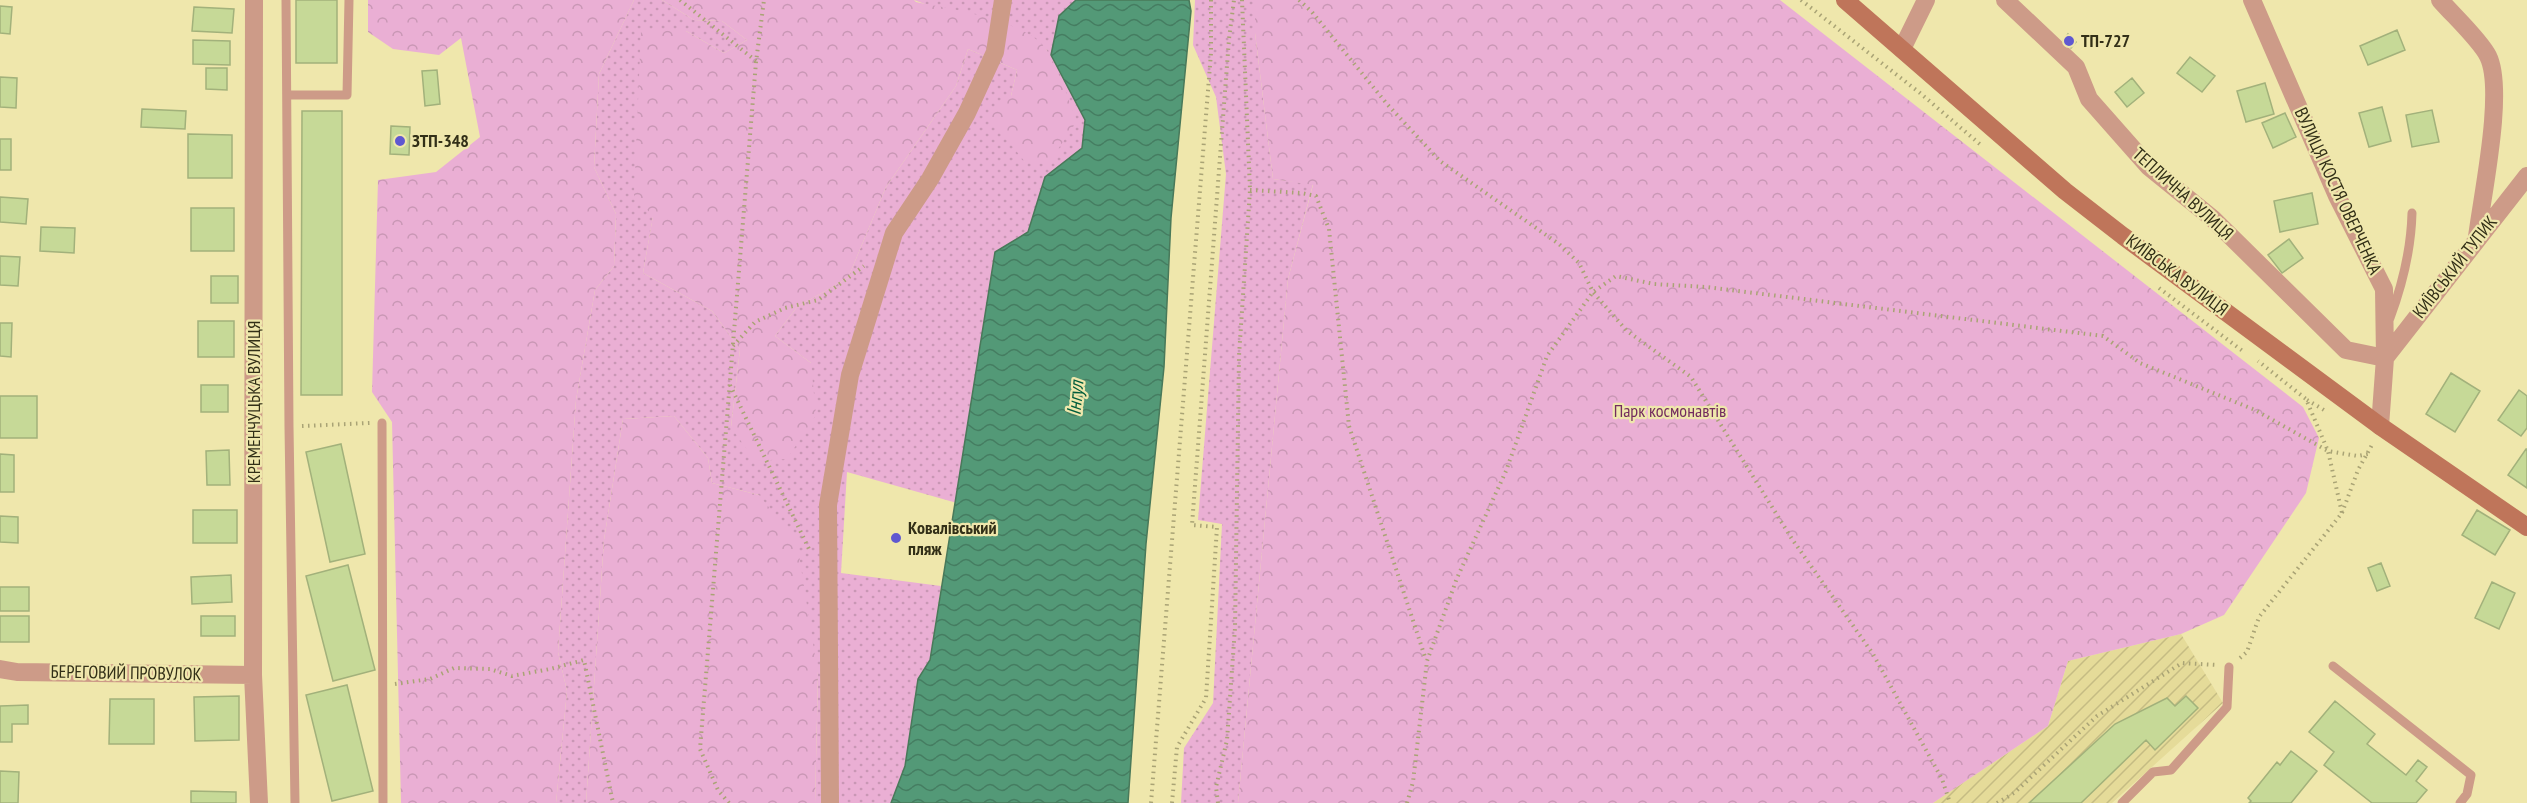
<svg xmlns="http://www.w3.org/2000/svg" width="2527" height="803" font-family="'PT Sans Narrow',sans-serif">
  <defs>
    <pattern id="industrial-furrows" width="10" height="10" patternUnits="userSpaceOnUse" patternTransform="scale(1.5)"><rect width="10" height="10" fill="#e5db99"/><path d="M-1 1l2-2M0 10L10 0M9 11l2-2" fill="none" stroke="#c5bc83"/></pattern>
    <pattern id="grass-dots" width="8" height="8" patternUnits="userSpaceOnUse" patternTransform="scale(1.5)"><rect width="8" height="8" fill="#eaafd4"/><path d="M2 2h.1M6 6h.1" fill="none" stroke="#c997b5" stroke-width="1.8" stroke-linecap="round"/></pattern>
    <pattern id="forest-crowns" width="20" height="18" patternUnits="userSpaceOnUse" patternTransform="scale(1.5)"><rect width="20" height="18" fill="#eaafd4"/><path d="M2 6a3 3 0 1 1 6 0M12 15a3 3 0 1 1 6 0" fill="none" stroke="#c997b5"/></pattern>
    <pattern id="water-waves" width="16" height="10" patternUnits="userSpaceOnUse" patternTransform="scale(1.5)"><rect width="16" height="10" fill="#539977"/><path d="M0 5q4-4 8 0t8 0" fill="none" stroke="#457d61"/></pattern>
  </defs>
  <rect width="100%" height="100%" fill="#efe7ac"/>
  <path fill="url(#industrial-furrows)" d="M2181 634 2223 703 2112 803H1933L2048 726 2068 661Z"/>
  <path fill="url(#grass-dots)" d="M634 0H662L694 20 722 21 747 40 724 53 686 31 643 273 712 311 740 349 731 427 811 363 775 336 797 307 848 278 886 187 956 86 968 49 1017 70 1011 96 1025 162 1047 50 914 0H1076L1059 17 1051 55 1085 120 1082 148 1045 177 1028 232 995 252 957 503 847 472 841 573 941 586 930 660 918 679 905 766 891 803H815L818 675 759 495 712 483 708 458 674 416 623 419 604 540 586 803H556L567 691 558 652 576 400 595 290 614 266 616 214 594 167 599 74Z
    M1195 0H1255V33L1273 179 1313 184 1288 279 1238 803H1181L1184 748 1213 703 1222 524 1198 520 1226 174 1216 97 1193 45Z"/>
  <path fill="url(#forest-crowns)" d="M368 0H634L599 74 594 167 616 214 614 266 595 290 576 400 558 652 567 691 556 803H401L392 422 372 392 378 180 436 172 480 137 461 38 439 55 393 49 368 32Z
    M662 0H914L916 2C950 9 1029 20 1048 52 1060 73 1068 99 1077 121L1048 164 1025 162 987 114 1011 96 1017 70 968 49 956 86 886 187 848 278 797 307 775 336 811 363 816 415 787 459 755 461 731 427 740 349 712 311 643 273 653 216 634 196 641 30 686 31 724 53 747 40 722 21 694 20Z
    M1255 0H1780L2303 407 2319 438 2306 493 2224 615 2181 634 2068 661 2048 726 1933 803H1238L1288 279 1313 185 1273 179 1255 33Z
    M674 416 708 458 712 483 759 495 797 542 818 675 815 803H586L604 540 623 419Z"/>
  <path fill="url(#water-waves)" stroke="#49795a" stroke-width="1.5" d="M1076 0H1189L1191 11 1171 218 1164 367 1146 544 1128 803H891L905 766 918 679 930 660 995 252 1028 232 1045 177 1082 148 1085 120 1051 55 1059 16Z"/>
  <path fill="#c6d997" stroke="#a2b17b" stroke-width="1.5" d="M296 0H337V63H296Z
    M0 6 12 7 10 34 0 33Z
    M194 7 234 9 232 33 192 31Z
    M2397 30 2405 50 2368 65 2360 46Z
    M2068 34 2076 42 2071 48 2063 41Z
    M193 40 230 41V65L193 64Z
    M2190 57 2215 76 2202 92 2177 73Z
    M206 68H227V90L206 89Z
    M437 70 440 104 425 106 422 71Z
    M0 77 17 78 16 108 0 107Z
    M2132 78 2144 93 2127 107 2115 92Z
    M2265 83 2274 114 2246 122 2237 91Z
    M2382 107 2391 141 2369 147 2359 113Z
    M142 109 186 111 185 129 141 127Z
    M2432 110 2439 142 2412 147 2406 115Z
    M302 111H342V395H301Z
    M2285 113 2296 137 2273 148 2262 123Z
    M391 126 410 127 409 155 390 154Z
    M188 134 232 135V178H188Z
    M0 139H11V170H0Z
    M2312 193 2318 224 2280 232 2274 201Z
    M0 197 28 199 26 224 0 222Z
    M191 208H234V251H191Z
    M41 227 75 228 74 253 40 251Z
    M2289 239 2303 258 2282 273 2268 255Z
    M0 256 20 257 18 286 0 285Z
    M211 276H238V303H211Z
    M198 321H234V357H198Z
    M0 323H12L11 357 0 356Z
    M2451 373 2480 391 2455 432 2426 414Z
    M201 385H228V412H201Z
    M2519 390 2527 396V428L2521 436 2498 420Z
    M0 396H37V438H0Z
    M341 444 365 554 330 562 306 452Z
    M2526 449H2527V488L2508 475Z
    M229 450 230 485H207L206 451Z
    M0 454 14 455V492H0Z
    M193 510H237V543H193Z
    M2477 510 2510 530 2495 555 2462 535Z
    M0 516 18 517V543L0 542Z
    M2381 563 2390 586 2377 591 2368 568Z
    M348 565 375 670 333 681 306 576Z
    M231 575 232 602 192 604 191 577Z
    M2492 582 2515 593 2499 629 2475 618Z
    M0 587H29V611H0Z
    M0 616H29V642H0Z
    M201 616H235V636H201Z
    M347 685 373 791 332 801 306 695Z
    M239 696V740L195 741 194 697Z
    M2186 696 2198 708 2155 750 2146 740 2081 803H2029L2115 724 2167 698 2175 706Z
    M110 699H154V744H109Z
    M2335 701 2375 734 2367 744 2406 775 2418 760 2427 767 2416 781 2427 790 2416 803H2372L2324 765 2334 752 2309 732Z
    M28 705V724H12V742H0V706Z
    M2291 751 2317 771 2291 803H2249L2251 801 2248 798 2277 762 2280 765Z
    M0 771 19 772 18 803H0Z
    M191 791 236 792V803H191Z"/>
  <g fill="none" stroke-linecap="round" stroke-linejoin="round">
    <path stroke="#a9a375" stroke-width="4" stroke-dasharray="1.5 4.5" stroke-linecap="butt" d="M680 0 756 61
      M1299 0 1312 12 1387 104 1440 161 1559 244 1579 263 1593 292 1627 331 1691 377 1792 539 1873 654 1942 779 1950 803
      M1801 0 1920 93 1982 146
      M1250 190 1301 193 1316 196 1329 229 1349 426 1426 660
      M2159 288 2244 352
      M733 346 755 322 785 308 818 300 864 266
      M730 385 809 549
      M2307 400 2324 410
      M302 426 370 423
      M2342 513 2358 470 2373 443
      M2240 658 2247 652 2259 617 2342 513 2328 451 2306 399 2258 361
      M395 684 430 679 454 668 490 669 512 676 550 669 584 660 613 803
      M729 803 718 790 700 749 756 62 764 0
      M1151 803 1211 53V0
      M1172 803 1177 747 1206 698 1217 527 1192 525 1229 39 1234 0
      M1218 803 1216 787 1227 740 1235 628 1239 356 1250 190 1242 0
      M1407 803 1413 782 1427 661 1457 578 1506 471 1547 356 1593 292 1616 276 1654 284 1706 287 2103 336 2140 363 2255 410 2328 451 2358 456 2368 454
      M1997 803 2014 793 2097 716 2182 663 2217 665"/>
    <path stroke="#cd9b88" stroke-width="9" d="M286 0 289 427 295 803
      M287 95H347L349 0
      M2390 318C2403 283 2411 251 2412 213
      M382 423 383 803
      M2333 666 2471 775 2467 794 2460 803
      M2122 803 2153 772 2171 770 2227 707 2229 667"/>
    <path stroke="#cd9b88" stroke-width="18" d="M254 0 253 675 259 803
      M2005 0 2076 67 2089 99 2149 167 2212 218 2346 350 2385 358 2527 176
      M2252 0 2337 196 2384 289 2385 358 2380 426
      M2440 0C2453 15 2480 40 2488 56 2505 90 2482 196 2477 237
      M1902 49 1926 0
      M0 669 17 672 253 675
      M830 803 828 505 850 375 894 233 930 179 967 113 995 52 1003 0"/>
    <path stroke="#bf755a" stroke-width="18" d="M1845 0 2065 191 2123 236 2380 426 2527 527"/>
  </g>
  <g fill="#5f58d0" stroke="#efe7ac" stroke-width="2">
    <circle cx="2069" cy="41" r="6"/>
    <circle cx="400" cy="141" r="6"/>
    <circle cx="896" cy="538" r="6"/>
  </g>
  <g text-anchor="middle" stroke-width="4.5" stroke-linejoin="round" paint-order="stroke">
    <g font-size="18" font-weight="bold" fill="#322f17" stroke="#efe7ac" text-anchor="start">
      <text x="2081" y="47">ТП-727</text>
      <text x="412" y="147">ЗТП-348</text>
      <text x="908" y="534">Ковалівський<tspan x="908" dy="21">пляж</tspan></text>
    </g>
    <g font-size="18" fill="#322f17" stroke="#efe7ac">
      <text transform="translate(2338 191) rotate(65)" y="6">ВУЛИЦЯ КОСТЯ ОВЕРЧЕНКА</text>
      <text transform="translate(2183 194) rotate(42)" y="6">ТЕПЛИЧНА ВУЛИЦЯ</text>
      <text transform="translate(2455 267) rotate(-52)" y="6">КИЇВСЬКИЙ ТУПИК</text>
      <text transform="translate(2177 275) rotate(37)" y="6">КИЇВСЬКА ВУЛИЦЯ</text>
      <text transform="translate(254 402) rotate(-90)" y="6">КРЕМЕНЧУЦЬКА ВУЛИЦЯ</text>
      <text transform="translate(126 673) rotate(1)" y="6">БЕРЕГОВИЙ ПРОВУЛОК</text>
    </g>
    <g font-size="18" fill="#732c5e" stroke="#efe7ac">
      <text x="1670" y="417">Парк космонавтів</text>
    </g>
    <g font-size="20" font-style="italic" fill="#005d3c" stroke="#efe7ac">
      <text transform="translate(1075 398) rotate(-85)" y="7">Інгул</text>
    </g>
  </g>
</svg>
